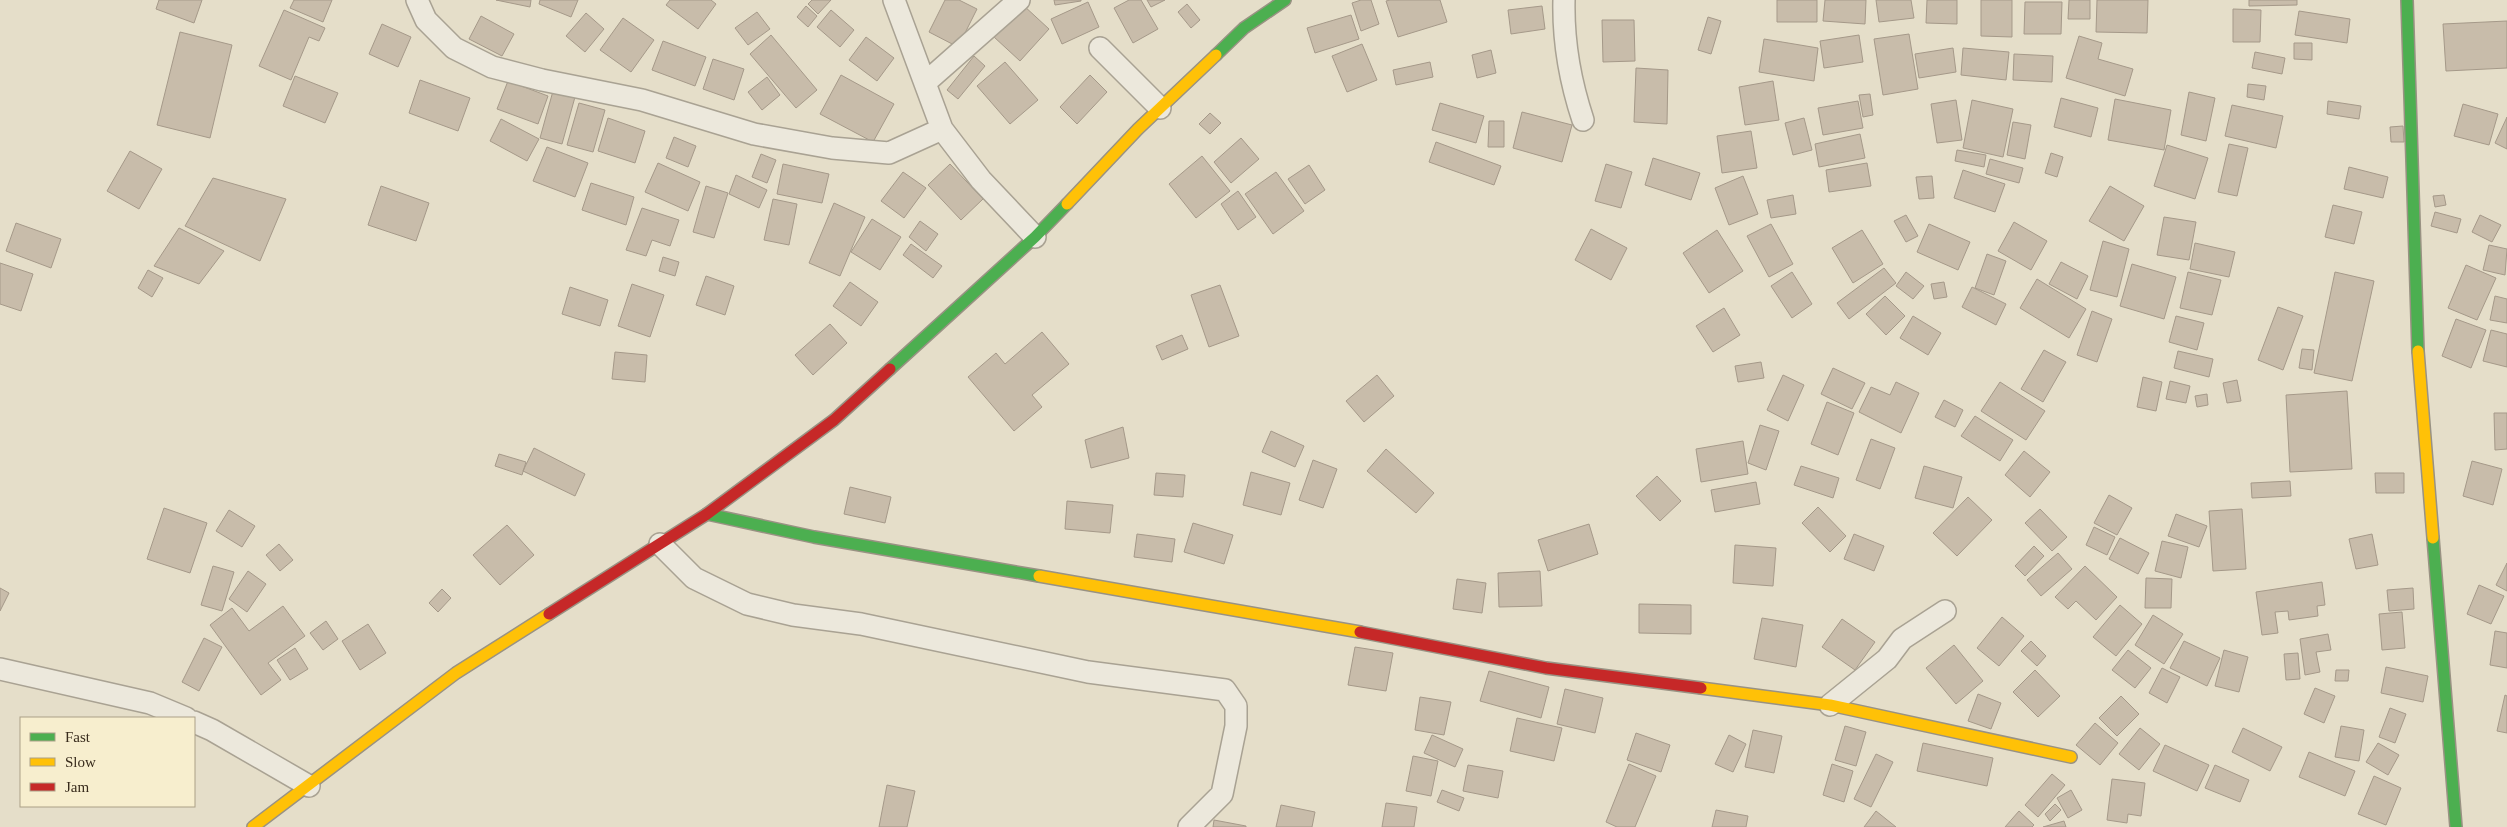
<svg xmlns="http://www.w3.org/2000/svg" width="2507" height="827" font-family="Georgia,serif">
  <rect width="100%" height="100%" fill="#e5dec9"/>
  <path fill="#c8bcaa" stroke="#a59989" d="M159 0H202L194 23 156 9Z
    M294 0H332L323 22 290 8Z
    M496 0H531L530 7Z
    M540 0H578L571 17 539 4Z
    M670 0H711L716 4 698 29 666 5Z
    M812 0H831L818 14 808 4Z
    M945 0H959L977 9 958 47 929 32Z
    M1054 0H1081V1L1055 5Z
    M1129 0H1141L1158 29 1133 43 1114 8Z
    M1147 0H1165L1151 7Z
    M1361 0H1371L1379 24 1361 31 1352 3Z
    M1390 0H1440L1447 22 1398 37 1386 1Z
    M1777 0H1817V22H1777Z
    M1825 0H1866L1865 24 1823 21Z
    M1876 0H1911L1914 18 1879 22Z
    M1927 0H1957V24L1926 23Z
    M1981 0H2012V37L1981 36Z
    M2069 0H2090V19H2068Z
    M2097 0H2148L2147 33 2096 32Z
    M2249 0H2297V5L2249 6Z
    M1088 2 1099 27 1062 44 1051 19Z
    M2025 2H2062L2061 34H2024Z
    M1187 4 1200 20 1191 28 1178 12Z
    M1023 5 1049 29 1020 61 994 37Z
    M806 6 817 16 808 27 797 17Z
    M1542 6 1545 29 1511 34 1508 10Z
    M2233 9 2261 10 2260 42H2233Z
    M284 10 325 28 319 41 309 37 291 80 259 66Z
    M831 10 854 30 840 47 817 27Z
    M2299 11 2350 19 2347 43 2295 35Z
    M757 12 770 29 748 45 735 28Z
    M586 13 604 29 585 52 566 36Z
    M1351 15 1359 39 1315 53 1307 28Z
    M481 16 514 34 502 56 469 39Z
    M1708 17 1721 21 1711 54 1698 50Z
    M623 18 654 40 631 72 600 50Z
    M1602 20H1634L1635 61 1603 62Z
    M2507 21V68L2446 71 2443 24Z
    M382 24 411 37 398 67 369 54Z
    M180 32 232 45 210 138 157 125Z
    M1909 34 1918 89 1883 95 1874 39Z
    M771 35 817 90 796 108 750 54Z
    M1859 35 1863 62 1824 68 1820 41Z
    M2079 36 2102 43 2098 59 2133 69 2125 96 2066 78Z
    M866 37 894 58 877 81 849 60Z
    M1764 39 1818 48 1814 81 1759 72Z
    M663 41 706 57 695 86 652 70Z
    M2294 43H2312V60L2294 59Z
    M1362 44 1377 80 1347 92 1332 56Z
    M1953 48 1956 72 1919 78 1915 54Z
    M1963 48 2009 52 2006 80 1961 75Z
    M1491 50 1496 73 1477 78 1472 55Z
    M2255 52 2285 58 2282 74 2252 68Z
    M2014 54 2053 56 2052 82 2013 80Z
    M974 56 985 66 958 99 947 90Z
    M713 59 744 69 734 100 703 89Z
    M1005 62 1038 100 1010 124 977 86Z
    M1430 62 1433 77 1396 85 1393 70Z
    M1636 68 1668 70 1667 124 1634 122Z
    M841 75 894 104 873 142 820 114Z
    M1090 75 1107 92 1077 124 1060 107Z
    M295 76 338 93 325 123 283 106Z
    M767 77 780 95 762 110 748 92Z
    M420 80 470 98 458 131 409 113Z
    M508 81 548 96 538 124 497 109Z
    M1773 81 1779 120 1745 125 1739 87Z
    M2248 84 2266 86 2264 100 2247 97Z
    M553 91 575 97 562 144 540 138Z
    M2189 92 2215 98 2206 141 2181 135Z
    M1870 94 1873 115 1863 117 1859 95Z
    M2061 98 2098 108 2091 137 2054 127Z
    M2115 99 2171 110 2164 150 2108 140Z
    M1956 100 1962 140 1937 143 1931 104Z
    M1972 100 2013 109 2003 157 1963 148Z
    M1858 101 1863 128 1823 135 1818 108Z
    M2328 101 2361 106 2359 119 2327 114Z
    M579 103 605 110 593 152 567 145Z
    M1440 103 1484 116 1476 143 1432 130Z
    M2463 104 2498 114 2489 145 2454 136Z
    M2232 105 2283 116 2276 148 2225 136Z
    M1522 112 1572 125 1562 162 1513 148Z
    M1210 113 1221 123 1210 134 1199 124Z
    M2507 117V149L2495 143Z
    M608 118 645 131 635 163 598 151Z
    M1804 118 1812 150 1793 155 1785 123Z
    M501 119 539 139 527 161 490 141Z
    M1489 121H1504V147H1488Z
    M2013 122 2031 125 2025 159 2007 155Z
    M2403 126 2404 142H2391L2390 127Z
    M1751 131 1757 168 1722 173 1717 136Z
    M1860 134 1865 158 1819 167 1815 144Z
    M674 137 696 146 688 167 666 158Z
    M1241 138 1259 159 1231 183 1214 162Z
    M1436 142 1501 166 1494 185 1429 162Z
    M2229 144 2248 148 2237 196 2218 192Z
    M2167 145 2208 158 2195 199 2154 186Z
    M547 147 588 163 575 197 533 181Z
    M1957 150 1986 155 1984 167 1955 161Z
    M130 151 162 169 139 209 107 191Z
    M2051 153 2063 157 2057 177 2045 173Z
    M761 154 776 160 767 183 752 177Z
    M1202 156 1230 191 1196 218 1169 184Z
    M1653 158 1700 173 1691 200 1645 185Z
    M1990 159 2023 168 2019 183 1986 174Z
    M658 163 700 182 688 211 645 192Z
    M1867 163 1871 186 1829 192 1826 170Z
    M783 164 829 174 822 203 777 194Z
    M950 164 983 199 961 220 928 185Z
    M1606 164 1632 172 1621 208 1595 201Z
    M1309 165 1325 190 1305 204 1288 179Z
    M2349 167 2388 177 2383 198 2344 189Z
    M1963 170 2005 184 1995 212 1954 198Z
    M903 172 926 188 904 218 881 201Z
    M1276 172 1304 211 1273 234 1245 194Z
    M736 175 767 190 759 208 729 194Z
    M1743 176 1758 214 1729 225 1715 188Z
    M1932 176 1934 198 1919 199 1916 177Z
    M213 178 286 199 260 261 185 226Z
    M591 183 634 197 626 225 582 210Z
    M381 186 429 203 416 241 368 225Z
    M706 186 728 193 714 238 693 232Z
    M2110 186 2144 206 2124 241 2089 221Z
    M1238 191 1256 217 1238 230 1221 204Z
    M1793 195 1796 214 1771 218 1767 200Z
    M2444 195 2446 205 2435 207 2433 196Z
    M773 199 797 204 789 245 764 240Z
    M834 203 865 217 840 276 809 263Z
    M2333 205 2362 212 2354 244 2325 237Z
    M642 208 679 220 670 246 652 240 646 256 626 250Z
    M2435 212 2461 219 2457 233 2431 226Z
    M1906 215 1918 236 1906 242 1894 221Z
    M2480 215 2501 225 2492 242 2472 232Z
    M2164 217 2196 222 2189 260 2157 255Z
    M872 219 901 237 880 270 851 252Z
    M920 221 938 234 926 251 909 237Z
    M2014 222 2047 241 2031 270 1998 251Z
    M16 223 61 239 51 268 6 251Z
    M1771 224 1793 264 1769 277 1747 236Z
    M1929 224 1970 242 1958 270 1917 252Z
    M179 228 224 251 199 284 154 266Z
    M1591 229 1627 248 1611 280 1575 260Z
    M1717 230 1743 271 1709 293 1683 253Z
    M1862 230 1883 264 1853 283 1832 248Z
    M2103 241 2129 249 2117 297 2090 290Z
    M2195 243 2235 252 2229 277 2190 269Z
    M911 244 942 266 933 278 903 255Z
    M2489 245 2507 249 2505 275 2483 270Z
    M1987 254 2006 261 1994 295 1975 288Z
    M663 257 679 262 675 276 659 271Z
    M2061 262 2088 276 2077 299 2049 284Z
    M0 263 33 274 21 311 0 304Z
    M2132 264 2176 277 2164 319 2120 306Z
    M2466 265 2496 278 2477 320 2448 308Z
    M1884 268 1896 283 1849 319 1837 303Z
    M148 270 163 278 152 297 138 288Z
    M1792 272 1812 304 1792 318 1771 286Z
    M1906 272 1924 286 1913 299 1896 286Z
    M2188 272 2221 280 2212 315 2180 308Z
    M2335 272 2374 281 2352 381 2314 373Z
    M706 276 734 286 725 315 696 305Z
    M2037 279 2086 309 2069 338 2020 308Z
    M850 282 878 302 861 326 833 306Z
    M1944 282 1947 297 1934 299 1931 284Z
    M632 284 664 295 650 337 618 326Z
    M1220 285 1239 336 1209 347 1191 295Z
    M570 287 608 300 600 326 562 314Z
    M1972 287 2006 304 1996 325 1962 307Z
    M1885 296 1905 316 1886 335 1866 314Z
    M2495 296 2507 299V323L2490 320Z
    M2278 307 2303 316 2283 370 2258 360Z
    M1724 308 1740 335 1713 352 1696 326Z
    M2092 311 2112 319 2097 362 2077 355Z
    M1913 316 1941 333 1928 355 1900 338Z
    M2176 316 2204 323 2197 350 2169 342Z
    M2456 319 2486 330 2471 368 2442 356Z
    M830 324 847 343 813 375 795 355Z
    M2491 330 2507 334V367L2483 361Z
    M1042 332 1069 364 1032 395 1042 407 1014 431 968 377 996 353 1005 364Z
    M1182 335 1188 349 1162 360 1156 346Z
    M2302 349 2314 350 2312 370 2299 368Z
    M2044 350 2066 362 2043 402 2021 389Z
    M2178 351 2213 359 2209 377 2174 368Z
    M615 352 647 355 645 382 612 379Z
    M1761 362 1764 378 1738 382 1735 366Z
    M1833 368 1865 383 1852 409 1821 394Z
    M1377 375 1394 396 1364 422 1346 401Z
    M1783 375 1804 385 1788 421 1767 410Z
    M2143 377 2162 382 2156 411 2137 407Z
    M2237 380 2241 401 2227 403 2223 383Z
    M2170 381 2190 386 2186 403 2166 399Z
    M1896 382 1919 393 1901 433 1859 412 1871 387 1890 395Z
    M2000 382 2045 411 2026 440 1981 411Z
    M2347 391 2352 469 2290 472 2286 395Z
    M2207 394 2208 405 2197 407 2195 396Z
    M1944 400 1963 410 1955 427 1935 417Z
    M1827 402 1854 413 1838 455 1811 444Z
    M2494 413H2507V449L2495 450Z
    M1975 416 2013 440 2000 461 1961 436Z
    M1760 425 1779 431 1766 470 1748 463Z
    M1123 427 1129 458 1091 468 1085 440Z
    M1271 431 1304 446 1295 467 1262 452Z
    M1871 439 1895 448 1880 489 1856 480Z
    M1743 441 1748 474 1701 482 1696 449Z
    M534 448 585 474 575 496 523 471Z
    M1386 449 1434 493 1416 513 1367 471Z
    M2024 451 2050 472 2030 497 2005 475Z
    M499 454 526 462 522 475 495 466Z
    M1313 460 1337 469 1323 508 1299 500Z
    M2472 461 2502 469 2493 505 2463 496Z
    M1801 466 1839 478 1833 498 1794 485Z
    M1924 466 1962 477 1953 508 1915 498Z
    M1251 472 1290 483 1281 515 1243 505Z
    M1156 473 1185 475 1183 497 1154 495Z
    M2375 473H2404V493H2376Z
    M1657 476 1681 501 1660 521 1636 496Z
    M2290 481 2291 496 2252 498 2251 483Z
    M1756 482 1760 504 1715 512 1711 490Z
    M850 487 891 497 885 523 844 514Z
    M2109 495 2132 508 2117 535 2094 523Z
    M1968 497 1992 520 1957 556 1933 533Z
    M1067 501 1113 505 1110 533 1065 529Z
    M1818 507 1846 536 1830 552 1802 523Z
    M164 508 207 523 190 573 147 559Z
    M2040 509 2067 537 2052 551 2025 523Z
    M2242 509 2246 569 2213 571 2209 511Z
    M229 510 255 526 242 547 216 531Z
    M2176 514 2207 526 2199 547 2168 536Z
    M1193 523 1233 535 1224 564 1184 552Z
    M1589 524 1598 554 1548 571 1538 540Z
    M507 525 534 555 500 585 473 555Z
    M2094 527 2115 537 2107 555 2086 545Z
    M1137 534 1175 539 1172 562 1134 557Z
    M1854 534 1884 546 1874 571 1844 559Z
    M2372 534 2378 565 2356 569 2349 539Z
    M2120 538 2149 553 2138 574 2109 559Z
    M2162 541 2188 547 2181 578 2155 571Z
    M279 544 293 560 280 571 266 555Z
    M1735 545 1776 548 1773 586 1733 583Z
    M2034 546 2044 556 2025 576 2015 566Z
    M2058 553 2072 569 2041 596 2027 580Z
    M2507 563V591L2496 585Z
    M213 566 234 572 222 611 201 605Z
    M2085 566 2117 597 2096 620 2076 601 2068 609 2055 597Z
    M248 571 266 584 247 612 229 599Z
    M1540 571 1542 606 1499 607 1498 573Z
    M2146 578 2172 579 2171 608H2145Z
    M1457 579 1486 583 1482 613 1453 609Z
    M2322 582 2325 605 2317 606 2318 616 2289 620 2288 611 2275 612 2278 633 2262 635 2256 592Z
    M2479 585 2504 596 2491 624 2467 614Z
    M0 588 9 593 0 611Z
    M2413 588 2414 609 2389 611 2387 590Z
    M442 589 451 598 438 612 429 603Z
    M1639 604 1691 605V634L1639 633Z
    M2120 605 2142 624 2116 656 2093 637Z
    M283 606 305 636 268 663 281 680 261 695 210 625 232 608 249 631Z
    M2402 612 2405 648 2382 650 2379 614Z
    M2153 615 2183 634 2164 664 2135 645Z
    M2002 617 2024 636 1999 666 1977 648Z
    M1762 618 1803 625 1796 667 1754 659Z
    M1842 619 1875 642 1855 670 1822 647Z
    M326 621 338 639 323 650 310 633Z
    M368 624 386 653 360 670 342 641Z
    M2495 631 2507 633V668L2490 665Z
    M2328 634 2331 650 2316 652 2320 672 2305 675 2300 639Z
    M204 638 222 647 199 691 182 682Z
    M2031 641 2046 656 2037 666 2021 651Z
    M2184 641 2220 658 2207 686 2170 668Z
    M1954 645 1983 681 1956 704 1926 668Z
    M1355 647 1393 653 1386 691 1348 685Z
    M295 648 308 669 290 680 277 660Z
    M2128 650 2151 668 2135 688 2112 670Z
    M2224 650 2248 657 2239 692 2215 686Z
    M2298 653 2300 679 2286 680 2284 654Z
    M2386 667 2428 676 2423 702 2381 693Z
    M2162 668 2180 677 2167 703 2149 693Z
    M2035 670 2060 696 2038 717 2013 692Z
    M2336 670H2349L2348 681H2335Z
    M1489 671 1549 687 1541 718 1480 701Z
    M2315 688 2335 696 2324 723 2304 714Z
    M1565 689 1603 698 1595 733 1557 724Z
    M1978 694 2001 703 1991 729 1968 721Z
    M2505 695 2507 696V733L2497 731Z
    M2121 696 2139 714 2117 736 2099 718Z
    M1420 697 1451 702 1444 735 1415 730Z
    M2390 708 2406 714 2395 743 2379 737Z
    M1517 718 1562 728 1554 761 1510 751Z
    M2095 723 2118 743 2100 765 2076 745Z
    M1845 726 1866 732 1856 766 1835 760Z
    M2341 726 2364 730 2359 761 2335 757Z
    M2140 728 2160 744 2139 770 2119 754Z
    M2243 728 2282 747 2270 771 2232 752Z
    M1753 730 1782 736 1774 773 1745 767Z
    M1636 733 1670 745 1661 772 1627 760Z
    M1432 735 1463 749 1455 767 1424 753Z
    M1729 735 1746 744 1733 772 1715 764Z
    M1923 743 1993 758 1987 786 1917 771Z
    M2378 743 2399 755 2388 775 2366 762Z
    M2165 745 2209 765 2197 791 2153 771Z
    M2309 752 2355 771 2345 796 2299 777Z
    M1876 754 1893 762 1871 807 1854 799Z
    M1413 756 1438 761 1431 796 1406 791Z
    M1629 764 1656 776 1635 827H1617L1606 822Z
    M1832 764 1853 771 1844 802 1823 795Z
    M1468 765 1503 771 1498 798 1463 791Z
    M2215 765 2249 780 2240 802 2205 788Z
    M2052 774 2065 785 2038 817 2025 805Z
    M2374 776 2401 788 2386 825 2358 814Z
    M2112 779 2145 783 2141 816 2128 814 2127 823 2107 820Z
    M887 785 915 791 907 827H879Z
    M1442 790 1464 798 1459 811 1437 802Z
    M2071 790 2082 810 2068 818 2057 798Z
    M1386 803 1417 807 1414 827H1382Z
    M2055 804 2061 810 2050 821 2045 814Z
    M1281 805 1315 812 1312 827H1276Z
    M1716 810 1748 816 1746 827H1712Z
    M1876 811 1896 827H1864Z
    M2019 811 2034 825 2032 827H2005Z
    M1214 820 1246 826V827H1213Z
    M2064 821 2066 827H2043Z"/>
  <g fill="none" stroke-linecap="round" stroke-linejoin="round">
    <g stroke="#a9a293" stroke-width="24">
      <path id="street" d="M417 0 426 20 454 48 492 67 542 80 642 100 754 134 832 148 889 153 942 129 981 180 1035 237
        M894 0 942 129
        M1564 0C1563 42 1570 81 1583 120
        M1100 48 1160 108
        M925 83 1019 0
        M660 544 694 578 747 604 793 615 861 624 1088 672 1225 690 1236 706V726L1222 794 1189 827
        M0 669 150 703 186 718
        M1830 705 1887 659 1902 639 1945 611
        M194 722 212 730 309 786"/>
    </g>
    <g stroke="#999283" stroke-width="14">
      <path id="fast" d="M2407 0 2418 351
        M1216 55 1244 28 1285 0
        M890 369 1035 237 1067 204
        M707 514 814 537 1039 576
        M2433 538 2456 827"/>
    </g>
    <g stroke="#999283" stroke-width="14">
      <path id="slow" d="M1067 204 1138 129 1216 55
        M2418 351 2433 538
        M1039 576 1360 632
        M1701 688 1830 705 2071 757
        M253 827 456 673 549 614"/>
    </g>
    <g stroke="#999283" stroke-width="14">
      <path id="jam" d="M549 614 707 514 834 420 890 369
        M1360 632 1546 668 1701 688"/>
    </g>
    <use href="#street" stroke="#ece8dc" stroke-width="21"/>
    <use href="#fast" stroke="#4caf50" stroke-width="11"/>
    <use href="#slow" stroke="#ffc107" stroke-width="11"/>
    <use href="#jam" stroke="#c62828" stroke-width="11"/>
  </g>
  <rect x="20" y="717" width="175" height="90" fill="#f7eece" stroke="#aba087"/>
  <rect x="30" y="733" width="25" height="8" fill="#4caf50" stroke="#aba087"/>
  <text x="65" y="742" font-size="15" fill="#382b1c">Fast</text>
  <rect x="30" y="758" width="25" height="8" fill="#ffc107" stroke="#aba087"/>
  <text x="65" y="767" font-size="15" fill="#382b1c">Slow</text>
  <rect x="30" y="783" width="25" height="8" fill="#c62828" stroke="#aba087"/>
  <text x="65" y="792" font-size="15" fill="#382b1c">Jam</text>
</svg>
